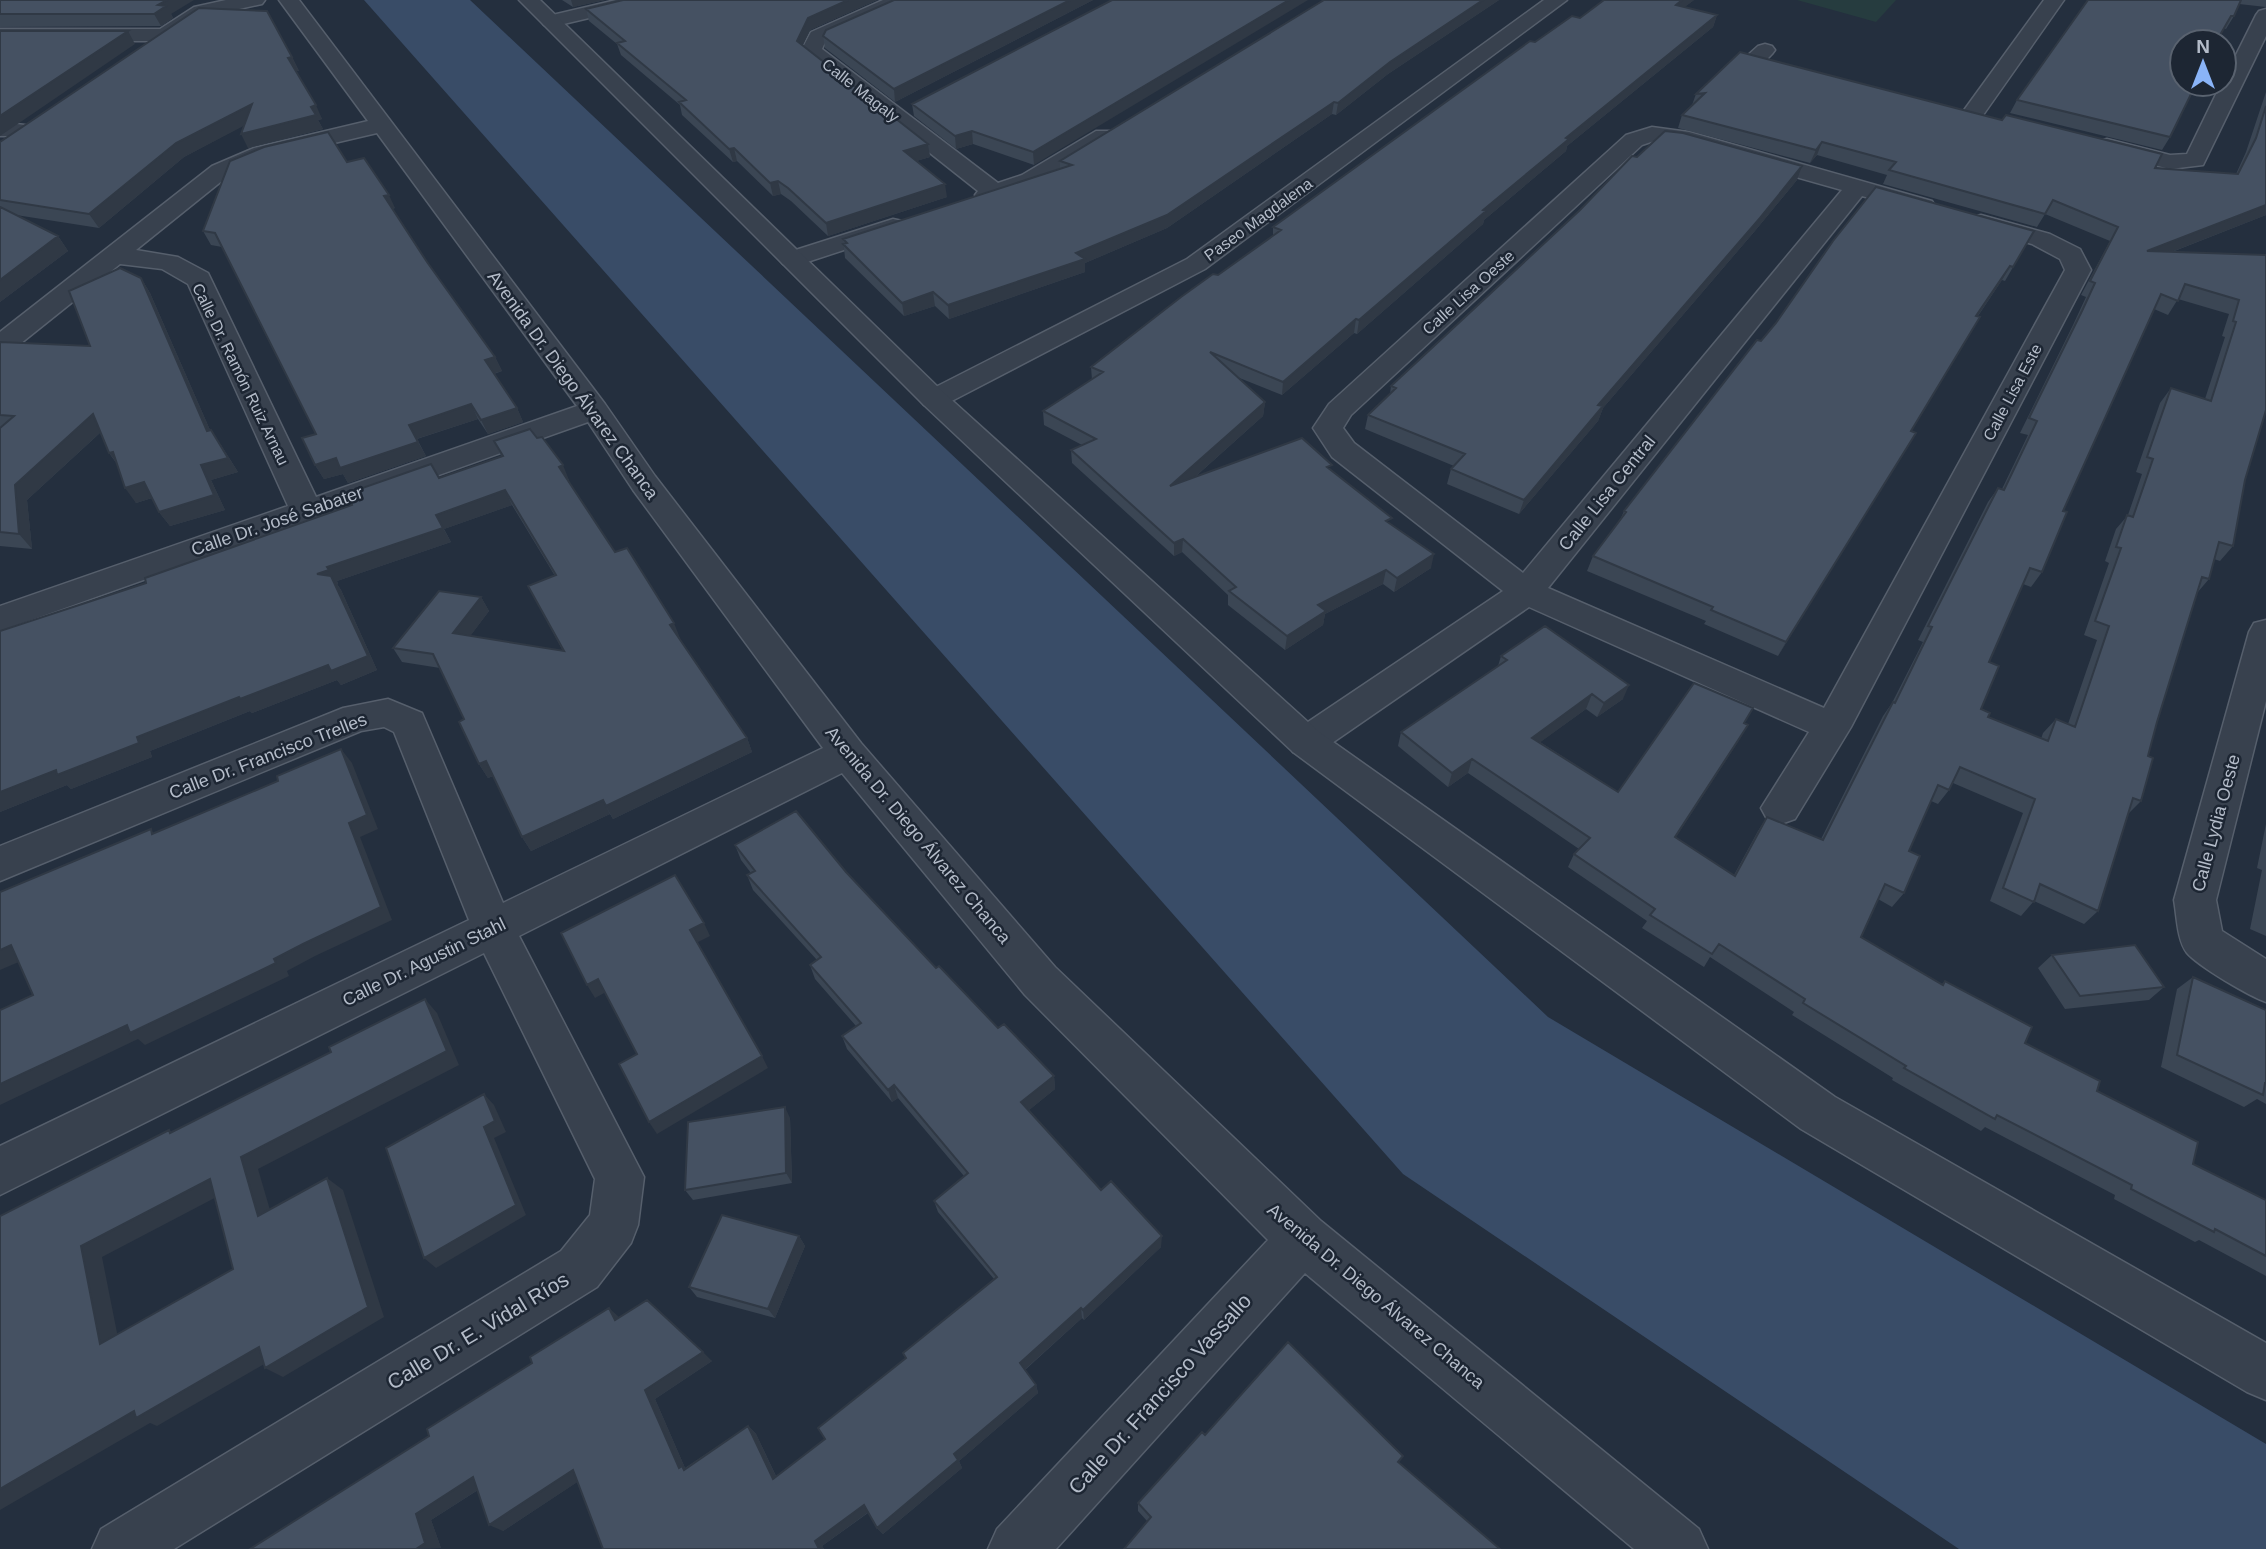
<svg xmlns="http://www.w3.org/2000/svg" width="2266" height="1549" font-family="Arial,sans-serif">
  <rect width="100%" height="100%" fill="#242f3e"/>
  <path fill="#263c3f" d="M1797 0H1896L1876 22Z"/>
  <path fill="#394c67" d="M364 0H470L1548 1017 2266 1444V1549H1959L1403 1174Z"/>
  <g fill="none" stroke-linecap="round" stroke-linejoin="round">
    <g stroke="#565f6c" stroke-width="3">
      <path id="minor" d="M226 0H265L262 4 207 16 163 41H0V29H160L194 7Z
        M279 0H299L605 404 655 476 861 743 1055 967 1321 1221 1699 1529 1708 1549H1634L1305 1273 1056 1549H988L997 1529 1268 1240 1025 995 842 773 519 936 644 1177 638 1225 631 1243 597 1287 174 1549H92L101 1529 561 1251 590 1215 595 1179 484 953 0 1195V1146L469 920 394 732 384 727 361 731 0 881V846L343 708 388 699 422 713 503 903 823 748 633 490 588 422 0 631V606L288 506 188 284 162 269 120 264 10 352 0 354V332L212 166 254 148 368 121ZM377 133 577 406 316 497 208 273 178 257 136 250 228 176 270 158Z
        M616 0H651L648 4 551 27 544 25 541 21 544 17Z
        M883 0H909L906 4 826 40 822 49 998 183 1022 175 1096 131H1112L1115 136 1112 141C1083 158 1011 208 978 200L975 195 978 191 801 51 811 32Z
        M1544 0H1567L1205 269 944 405 934 408 924 405 919 399 924 393 1187 259Z
        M2044 0H2064L1981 118H1965L1962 113Z
        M2266 9V36L2203 165 2170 169 2099 151 2096 146 2099 141 2107 139 2170 155 2187 154 2221 84H2224V79L2256 15 2259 11Z
        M1765 44 1772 46 1775 50 1772 54 1745 82H1729L1726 77 1729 72 1758 46Z
        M0 122 33 126 36 131 33 136H0Z
        M1652 127 1689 132 1932 201 1935 206 1932 211 1923 213 1862 196 1548 588 1824 708 2065 270 2060 259 2032 244 1972 227 1969 222 1972 217 1981 215 2050 234 2080 249 2091 270 1851 727 1795 819 1781 824 1767 819 1761 808 1809 732 1529 607 1319 752 1306 756 1293 752 1287 742 1293 732 1503 591 1332 457 1313 428 1329 404 1626 135ZM1654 141 1679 144 1842 190 1523 573 1354 443 1343 428 1351 415 1642 145Z
        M893 219 902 221 905 226 902 231 792 267 783 264 779 259 783 254Z
        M2266 620V701L2216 900 2222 931 2266 959V1002C2249 996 2198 966 2187 953 2177 940 2177 916 2174 900L2249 632 2254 623Z"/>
    </g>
    <g stroke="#565f6c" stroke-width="3">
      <path id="tertiary" d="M519 0H540L944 393 1319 732 1835 1097 2266 1343V1400L2247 1392 1801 1129 1293 752 924 405Z"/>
    </g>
    <use href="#minor" fill="#38414e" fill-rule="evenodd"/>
    <use href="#tertiary" fill="#38414e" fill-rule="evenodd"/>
  </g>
  <path fill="#3b4654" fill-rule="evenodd" d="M0 0 171 14 173 18 161 26 0 27Z
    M562 0H605L573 7Z
    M623 0H877L810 30 803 45 928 144 930 157 916 161 947 197 828 236 791 201 781 194 773 196 737 161 733 162 682 115 680 105 621 55 617 44 589 21 586 9Z
    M894 0H1093L895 102 825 48 823 36Z
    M1112 0 1034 165 973 144 956 149 914 116 912 104Z
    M1324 0H1499L1388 74 1336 115 1332 114 1167 228 1085 263V272L949 319 935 306 904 316 845 258 843 239 1060 169V161Z
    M1694 0 1684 7 1717 15 1713 27 1567 146 1566 151 1484 220 1483 224 1357 334 1354 333 1282 395 1237 377 1265 402 1263 416 1195 477 1331 470 1391 525 1431 568 1394 592 1383 584 1325 614 1323 625 1285 650 1228 605V595L1182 552 1174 556 1072 463 1071 450 1082 445 1044 425 1043 411 1092 380 1091 367 1273 236V227L1535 42 1580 18Z
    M2088 0H2266V7L2239 4 2234 16 2226 29 2223 28 2170 137 2162 150 2010 113 2017 100Z
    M1740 52 2155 168 2236 174 2246 152 2266 92V215L2172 252 2266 255 2245 480 2233 546 2220 561 2214 559 2209 579 2197 593 2157 722 2148 756 2141 801 2127 815 2098 911 2084 924 2034 901 2021 916 1990 901 2023 813 1953 783 1949 790 1938 804 1931 801 1909 851 1904 893 1892 907 1878 899 1861 937 1942 984 1945 981 2025 1043 2097 1091 2193 1164 2266 1200V1276L2199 1240 2195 1242 2114 1199 2115 1195 1985 1127 1981 1131 1892 1080 1893 1078 1792 1015 1794 1012 1710 957 1704 967 1642 928 1647 921 1568 867 1574 854 1579 849 1468 773 1448 787 1398 746 1401 732 1498 666 1501 656 1623 699 1597 717 1586 709 1540 742 1618 792 1744 723 1748 725 1675 838 1734 875 1758 831 1767 817 1821 839 1883 716 1892 703 1923 642 1918 640 1988 502 1998 488 2002 489 2028 435 2020 433 2073 325 2086 297 2081 295 2110 241 2045 214 2037 227 1883 184 1887 175 1817 155 1810 163 1678 128 1682 115 1692 105 1696 94ZM2178 299 2229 314 2222 336 2225 337 2205 399 2171 388 2160 403 2136 472 2142 474 2128 515 2116 529 2105 561 2109 563 2084 635 2097 640 2068 724 2056 719 2043 733 2041 739 1988 717 1981 709 1989 662 2023 584 2031 587 2042 572 2063 511 2154 309 2168 315Z
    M292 57 299 71H296L322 119 318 120 323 129 248 148 244 125 184 157 99 228 16 215 58 236 68 251 0 302V142Z
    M1637 157 1797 180 1754 232 1603 408 1598 421 1519 514 1447 484 1451 469 1454 466 1365 429 1368 415 1390 394 1391 386Z
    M347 162 395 208 392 209 427 262 495 357 502 371 494 374 517 408 523 422 488 434 478 419 417 439 426 456 348 483 343 474 324 479 315 465 316 434 222 247 211 245 203 231Z
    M2034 231 2005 281 2002 280 1978 316 1911 431 1916 433 1907 447 1778 656 1704 624 1706 621 1587 571 1593 556 1620 520 1624 511 1761 341Z
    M141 278 150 293 210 430 221 445 238 472 211 480 225 510 170 526 159 512 152 498 136 503 117 464 109 453 101 432 27 500 32 549 0 546V342L90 346Z
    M537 438 569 480H568L615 552 680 638H679L747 738 752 752 613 819 610 814 531 851 522 837 493 776 488 778 479 764 464 719 440 668 402 662 393 648 481 597 489 611 470 636 563 651 528 586 555 576 512 505 444 529 451 542 337 581 338 584H337L341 590 377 670 341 685 337 680 252 713 250 711 150 751 152 757 71 789 67 785 0 812V631L146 583 501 456 494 441Z
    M2266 824V936L2250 929 2262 870 2257 868Z
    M735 845 846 872 936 968 998 1028 1054 1076 1055 1089 1029 1110 1101 1190 1161 1247 1084 1320 1082 1318 1025 1370 1036 1385 1038 1393 959 1461 962 1468 883 1534 877 1528 868 1513 822 1546 824 1549H603L577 1482 503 1531 478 1490 431 1520 441 1548 250 1549 619 1317 712 1361 655 1399 685 1468 748 1426 756 1434 776 1476 825 1439 906 1358 903 1353 994 1279 938 1212 934 1201 964 1176 898 1098 892 1102 847 1049 842 1036 856 1026 815 979 810 965 817 960 753 890 747 875 751 873 741 860Z
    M2052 955 2164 987 2149 1000 2065 1009 2038 968Z
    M2193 977 2266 1010V1104L2257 1099 2244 1107 2161 1067 2177 989Z
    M790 1118 792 1183 693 1200 685 1190Z
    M799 1236 805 1246 775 1318 697 1297 689 1287Z
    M1205 1435 1398 1462 1147 1521 1138 1511V1503Z"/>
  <path fill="#303945" d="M167 0H194L171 14 173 18 161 26 154 14 158 5Z
    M571 0H605L573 7Z
    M848 0H877L810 30 799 53 797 41 808 18Z
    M1070 0H1093L895 102 894 89Z
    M1289 0H1308L1034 165 1033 152Z
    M1483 0H1499L1388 74 1336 115 1338 103 1390 62Z
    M1682 0H1694L1672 17 1676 5Z
    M1717 15 1713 27 1567 146 1566 151 1484 220 1483 224 1357 334 1359 320 1566 138Z
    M128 31 135 44 0 136V116Z
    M292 57 299 71H295L288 58Z
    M1334 102 1332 114 1167 228 1085 263V272L949 319 948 305 1076 253Z
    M252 104 259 118 184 157 99 228 89 214 176 143Z
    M316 105 322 119 318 120 323 129 248 148 241 134Z
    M972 131 973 144 956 149 955 136Z
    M1822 142 1817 155 1810 163 1816 150Z
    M928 144 930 157 906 164 904 151Z
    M734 148 737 161 733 162 729 149Z
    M1802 166 1797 180 1754 232 1603 408 1598 421 1519 514 1524 500 1598 405Z
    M778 181 781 194 773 196 770 183Z
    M945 184 947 197 828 236 826 223Z
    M389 195 395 208 390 210 384 196Z
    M2266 205V215L2138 265 2147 251Z
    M58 236 68 251 0 302V280Z
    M2010 266 2002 280 1968 330 1976 316Z
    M141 278 150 293 217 446 207 431Z
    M933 292 935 306 904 316 902 303Z
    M1356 319 1354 333 1282 395 1283 382Z
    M495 357 502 371 492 374 485 360Z
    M1265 402 1263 416 1169 500 1170 486Z
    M471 404 478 419 416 439 409 425Z
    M517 408 523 422 488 434 481 420Z
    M93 414 104 429 27 500 32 549 19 534 15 485Z
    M211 430 238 472 211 480 225 510 170 526 159 512 201 465Z
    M1916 433 1907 447 1778 656 1786 642Z
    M418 442 426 456 348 483 343 474 324 479 315 465 336 458Z
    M113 452 121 468 109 453Z
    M563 465 569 480 565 481 559 467Z
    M144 482 155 497 136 503 125 488Z
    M505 490 512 505 444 529 436 515Z
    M443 528 451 542 337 581 338 584H337L341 590 377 670 341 685 337 680 252 713 250 711 150 751 152 757 71 789 67 785 0 812V792L137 737 317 574 327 567Z
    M1183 539 1182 552 1174 556V543Z
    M1434 554 1431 568 1394 592 1397 578Z
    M1386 570 1383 584 1325 614 1323 625 1285 650 1287 636 1318 605Z
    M481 597 489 611 462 647 453 633Z
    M674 623 680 638 675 640 670 625Z
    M1629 685 1623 699 1597 717 1604 703Z
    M1592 694 1586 709 1527 752 1532 738Z
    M1748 725 1740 739 1667 851 1675 837Z
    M747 738 752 752 613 819 606 806Z
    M341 749 352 763 378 829 360 837 392 920 315 956 287 971 289 976 145 1045 138 1039 0 1105V1084L127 1025 274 959 349 823Z
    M1472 759 1468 773 1448 787 1452 773Z
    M486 761 495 775 488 778 479 764Z
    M603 800 610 814 531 851 522 837Z
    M704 923 710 936 696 943 690 930Z
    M11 945 28 958 0 970V950Z
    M598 979 606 992 595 998 587 985Z
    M425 999 437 1013 459 1065 258 1169 275 1227 258 1216 241 1157Z
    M762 1056 768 1068 657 1134 649 1122Z
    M1054 1076 1055 1089 1023 1115 1021 1102Z
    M894 1085 898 1098 892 1102 888 1090Z
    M484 1094 494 1105 506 1132 494 1138 526 1215 436 1268 424 1258 484 1127Z
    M785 1107 790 1118 792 1183 786 1173Z
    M327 1178 343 1190 384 1317 283 1377 265 1368Z
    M210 1179 228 1191 102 1257 121 1353 100 1344 81 1246Z
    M799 1236 805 1246 775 1318 768 1309Z
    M1162 1236 1161 1247 1084 1320 1083 1310Z
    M609 1308 620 1318 615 1320Z
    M1081 1308 1082 1318 1022 1372 1020 1363Z
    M259 1347 278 1356 157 1426 150 1423 0 1510V1489L134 1411Z
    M703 1352 712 1361 655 1399 685 1468 692 1473 679 1468 645 1390Z
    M1036 1385 1038 1393 959 1461 962 1468 883 1534 877 1528 954 1454Z
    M748 1426 756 1434 780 1485 773 1479Z
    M573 1470 585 1477 503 1531 489 1525Z
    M473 1477 487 1484 431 1520 441 1548 416 1549V1514Z
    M864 1505 870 1511 822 1546 824 1549H819L815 1541Z"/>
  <path fill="#455162" stroke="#303945" stroke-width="2" fill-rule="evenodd" d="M0 0H167L158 5 166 6 154 14H0Z
    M623 0H848L808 18 797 41 928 144 904 151 945 184 826 223 788 188 778 181 770 183 734 148 729 149 679 102 686 100 617 43 625 41 586 9Z
    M894 0H1070L894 89 823 36 826 30Z
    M1112 0H1289L1033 152 972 131 955 136 912 104Z
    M1324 0H1483L1390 62 1338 103 1334 102 1167 215 1076 253 1085 259 948 305 933 292 902 303 843 244 847 243 843 239 1072 165 1060 161Z
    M1604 0H1682L1676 5 1717 15 1566 138 1569 139 1483 210 1486 211 1359 320 1356 319 1283 382 1210 352 1265 402 1170 486 1302 438 1332 465 1327 467 1392 518 1386 521 1434 554 1397 578 1386 570 1318 605 1326 611 1287 636 1229 591 1236 587 1183 539 1174 543 1071 450 1096 439 1043 411 1103 372 1091 367 1181 297 1213 274 1218 275 1281 230 1273 227 1530 41 1535 42 1572 16 1580 18Z
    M2088 0H2241L2234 16H2231L2216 42H2182V84H2196L2170 137 2017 100Z
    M199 8 267 11 292 57 288 58 316 105 311 107 316 115 241 134 252 104 176 143 89 214 0 200V142Z
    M0 31H128L0 116Z
    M1740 52 2002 120 2006 115 2162 154 2155 168 2238 174 2256 138 2266 106V205L2147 251 2266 255V410L2245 480 2233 546 2219 542 2209 579 2202 577 2157 722 2148 756 2153 758 2141 801 2133 798 2098 911 2040 884 2034 902 2003 888 2035 799 1960 767 1949 790 1938 785 1909 851 1920 856 1904 893 1885 884 1861 937 1943 985 1945 981 2032 1027 2025 1043 2100 1081 2097 1091 2198 1142 2193 1164 2266 1200V1256L2215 1229 2214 1232 2131 1189 2132 1185 1997 1115 1995 1119 1904 1068 1906 1066 1803 1003 1805 999 1719 944 1712 954 1650 915 1655 909 1574 854 1590 838 1472 759 1452 773 1401 732 1507 660 1501 656 1545 626 1629 685 1604 703 1592 694 1532 738 1618 792 1694 683 1753 708 1744 723 1748 725 1675 837 1735 876 1767 817 1823 840 1893 702 1895 703 1932 627 1928 626 1998 488 2004 490 2037 421 2029 418 2082 311 2095 283 2090 281 2118 227 2053 200 2045 214 1889 170 1896 162 1822 142 1816 150 1682 115 1705 93 1696 94ZM2185 284 2239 300 2233 321 2236 322 2211 401 2171 388 2147 457 2153 459 2133 517 2127 515 2116 547 2121 548 2095 621 2109 626 2075 727 2056 719 2048 741 1988 717 1990 713 1981 709 1999 666 1989 662 2030 568 2042 572 2067 512 2063 511 2161 294 2178 301Z
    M1665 131 1683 133 1802 166 1760 218 1598 405 1603 406 1524 500 1451 469 1465 454 1368 415 1396 388 1391 386 1580 210 1632 156 1637 157Z
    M328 132 347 162 364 158 389 195 384 196 427 262 495 357 485 360 517 408 481 420 471 404 409 425 418 442 340 468 336 458 315 465 302 438 316 434 215 233 203 231 230 161 264 147Z
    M1876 187 2034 231 2013 267 2010 266 1976 316 1980 317 1911 431 1916 433 1786 642 1711 610 1713 607 1593 556 1626 512 1624 511 1757 340 1761 341 1776 323 1833 241Z
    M0 207 58 236 0 280Z
    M120 268 141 278 207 431 211 430 228 458 201 465 214 495 159 512 144 482 125 488 113 452 109 453 93 414 15 485 19 534 0 532V428L14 416 0 415V342L90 346 69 291Z
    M530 429 537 438 542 437 563 465 559 467 615 552 627 548 674 623 670 625 747 738 606 806 603 800 522 837 486 761 479 764 459 722 464 719 433 654 393 648 439 591 481 597 453 633 564 651 528 586 556 575 505 490 436 515 443 528 327 567 329 570 317 574 331 576 368 656 331 671 328 665 240 699 239 697 137 737 139 743 57 775 56 770 0 792V631L146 583 145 578 352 505 348 493 431 464 439 478 503 456 494 441Z
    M341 749 367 815 349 823 381 907 303 944 274 959 276 963 130 1033 127 1025 0 1084V1010L33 995 11 945 0 950V892L151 829 152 834 278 781 277 776Z
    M796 811 846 872 936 968 939 966 998 1028 1004 1024 1054 1076 1021 1102 1101 1190 1111 1181 1162 1236 1083 1310 1081 1308 1020 1363 1036 1385 954 1454 958 1460 877 1528 864 1505 815 1541 819 1549H603L573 1470 489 1525 473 1477 416 1514 425 1543 416 1549H250L429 1436 427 1429 532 1363 530 1357 609 1308 615 1320 647 1300 703 1352 645 1390 679 1468 682 1466 684 1470 748 1426 773 1479 825 1439 818 1428 906 1358 903 1353 997 1277 934 1201 968 1173 894 1085 888 1090 842 1036 861 1023 810 965 821 957 747 875 755 871 735 845Z
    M675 875 704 923 690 930 762 1056 649 1122 619 1064 637 1054 598 979 587 985 561 933Z
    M2135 945 2164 987 2080 996 2052 955Z
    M2193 977 2266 1010V1083H2265L2263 1095 2177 1055Z
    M425 999 447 1051 241 1157 258 1216 327 1178 368 1307 265 1368 259 1347 136 1418 134 1411 0 1489V1216L169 1130 170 1133 331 1052 329 1047ZM210 1179 233 1269 100 1344 81 1246Z
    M484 1094 495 1121 484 1127 516 1205 424 1258 386 1148Z
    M785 1107 786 1173 685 1190 688 1122Z
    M722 1215 799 1236 768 1309 689 1287Z
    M1288 1342 1403 1456 1398 1462 1500 1549H1124L1151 1517 1138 1503 1202 1432 1205 1435Z"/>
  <g text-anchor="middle" stroke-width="5" stroke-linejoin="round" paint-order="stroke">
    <g font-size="16" fill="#b4bcc9" stroke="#1d2633">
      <text transform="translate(861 90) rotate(38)" y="6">Calle Magaly</text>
      <text transform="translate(1258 219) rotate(-36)" y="6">Paseo Magdalena</text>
      <text transform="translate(1468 292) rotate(-42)" y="6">Calle Lisa Oeste</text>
      <text transform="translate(241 374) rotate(64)" y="6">Calle Dr. Ramón Ruiz Arnau</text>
      <text transform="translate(2012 392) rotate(-62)" y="6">Calle Lisa Este</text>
    </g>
    <g font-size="18" fill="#b4bcc9" stroke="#1d2633">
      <text transform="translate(573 385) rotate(54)" y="6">Avenida Dr. Diego Álvarez Chanca</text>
      <text transform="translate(1607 493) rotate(-51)" y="6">Calle Lisa Central</text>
      <text transform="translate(277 521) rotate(-19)" y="6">Calle Dr. José Sabater</text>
      <text transform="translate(268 756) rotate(-21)" y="6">Calle Dr. Francisco Trelles</text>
      <text transform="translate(2216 823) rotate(-75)" y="6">Calle Lydia Oeste</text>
      <text transform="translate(918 835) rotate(50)" y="6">Avenida Dr. Diego Álvarez Chanca</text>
      <text transform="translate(424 962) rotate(-26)" y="6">Calle Dr. Agustin Stahl</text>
      <text transform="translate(1376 1296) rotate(40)" y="6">Avenida Dr. Diego Álvarez Chanca</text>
    </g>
    <g font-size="21" fill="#b4bcc9" stroke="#1d2633">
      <text transform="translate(478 1331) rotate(-31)" y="7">Calle Dr. E. Vidal Ríos</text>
      <text transform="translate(1160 1394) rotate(-48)" y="7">Calle Dr. Francisco Vassallo</text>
    </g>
  </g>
  <g transform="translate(2203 63)"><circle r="33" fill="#1d2633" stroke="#59626f" stroke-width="2"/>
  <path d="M0-5L12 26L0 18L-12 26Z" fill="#8ab4f8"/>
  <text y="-10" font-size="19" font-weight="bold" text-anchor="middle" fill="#b4bcc9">N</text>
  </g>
</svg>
